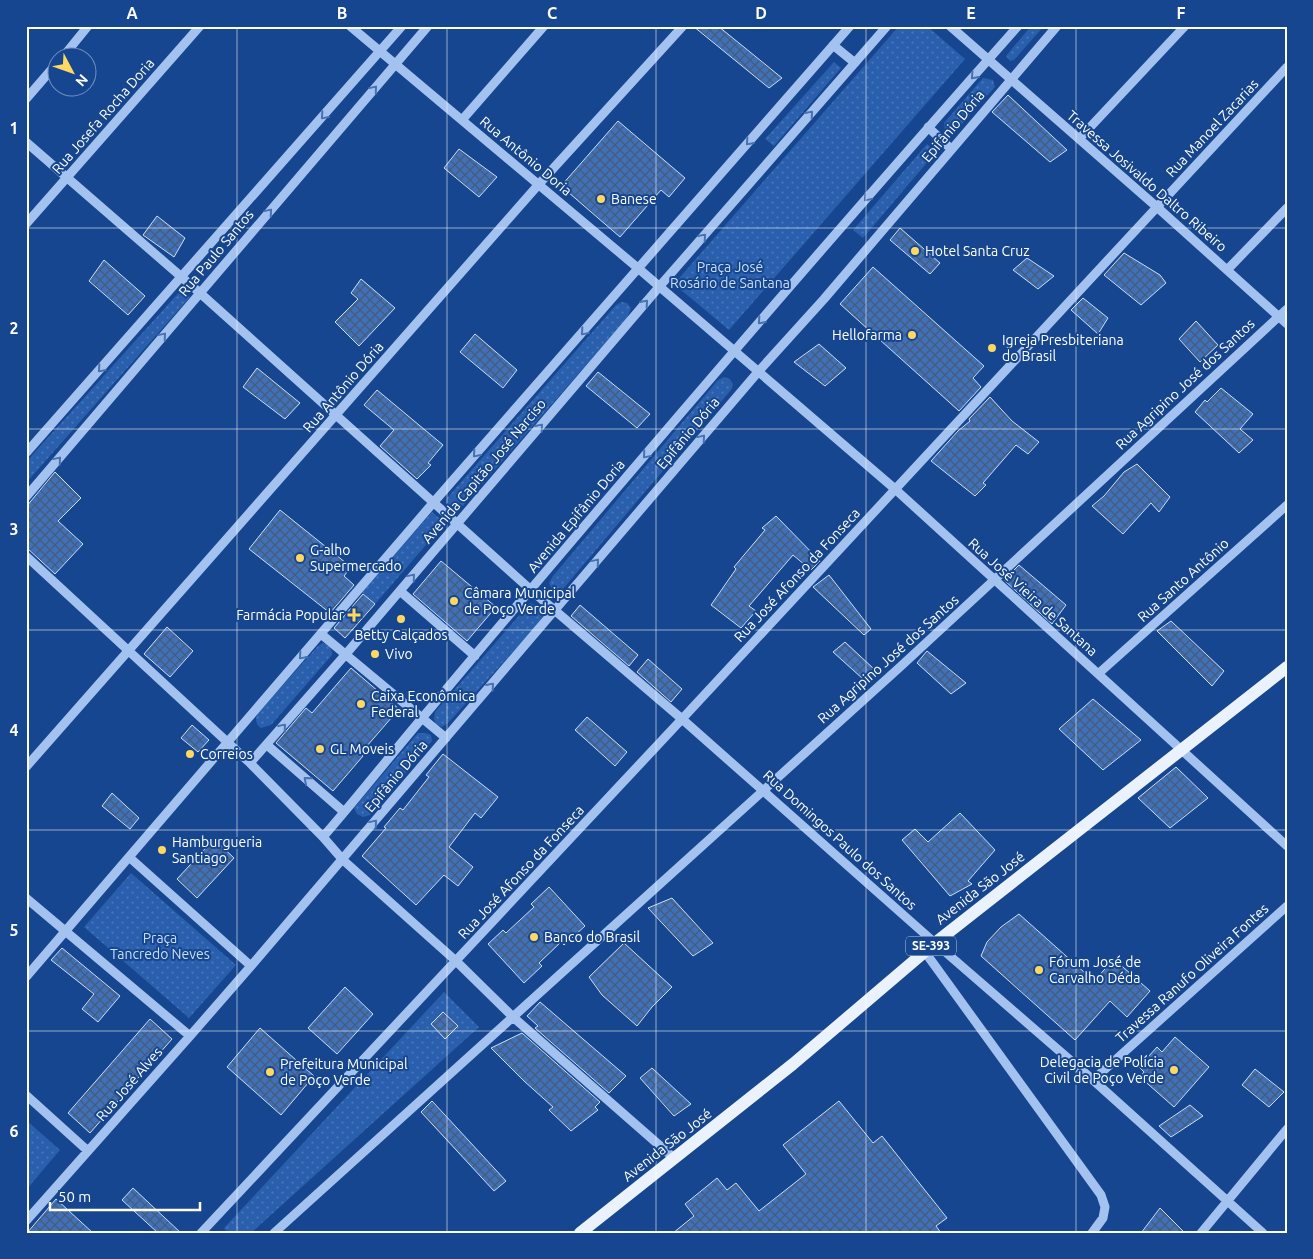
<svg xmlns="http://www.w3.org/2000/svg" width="1313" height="1259" font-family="Ubuntu,sans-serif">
  <defs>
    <pattern id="park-dots" width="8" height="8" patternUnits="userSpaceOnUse" patternTransform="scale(1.25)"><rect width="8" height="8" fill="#295fad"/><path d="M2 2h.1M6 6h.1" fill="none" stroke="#4977b9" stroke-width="1.8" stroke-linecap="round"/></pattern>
    <pattern id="building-cross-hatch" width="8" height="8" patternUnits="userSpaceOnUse" patternTransform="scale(1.25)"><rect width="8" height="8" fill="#3f70b8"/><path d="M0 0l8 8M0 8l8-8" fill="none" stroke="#465c7d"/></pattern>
  </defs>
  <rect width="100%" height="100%" fill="#16468f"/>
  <path fill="url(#park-dots)" d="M899 26H927L965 59 729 330 674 284Z
    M1031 26H1044L1014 60 1010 61 1006 56Z
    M834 62 841 68 774 146 765 139Z
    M983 78 993 80 995 87 953 133 945 131 944 123Z
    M927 144 936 152 863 238 853 230Z
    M182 289 190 297 26 483V462Z
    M622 302 627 303 631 308 627 318 461 508 455 510 449 509 446 504 447 498 616 305Z
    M724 377 730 379 733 385 731 390 563 589 558 592 552 589 549 583 553 576 718 380Z
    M432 512 445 523 375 604 362 592Z
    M530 603 541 607 543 615 539 623 448 723 442 727 436 724 434 719 435 712Z
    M323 643C330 646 332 648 332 655L271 725 261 728C256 725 255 720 257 714L318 646Z
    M418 733H425L431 735 432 741 370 815 363 817 357 814 354 808Z
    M131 873 236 965 189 1018 84 927Z
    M444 992 479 1027 251 1233H228L224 1228Z
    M26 1120 60 1150 26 1190Z"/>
  <path fill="url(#building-cross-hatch)" stroke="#c9defb" d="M693 26H718L782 78 769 88Z
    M1008 95 1067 150 1050 162 992 112Z
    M618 121 685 178 669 197 661 190 620 237 561 186Z
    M459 149 497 177 479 197 444 168Z
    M157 216 185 238 174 257 143 235Z
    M900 228 940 263 930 274 890 240Z
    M1124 253 1160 275 1166 283 1141 305 1104 275Z
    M1027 258 1054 276 1038 289 1013 270Z
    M104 260 145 296 128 315 89 281Z
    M873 267 984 366 973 378 981 387 959 411 840 304Z
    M361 279 395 308 359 346 335 322 358 299 351 293Z
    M1083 298 1108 318 1098 334 1071 310Z
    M1196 321 1218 345 1200 362 1179 339Z
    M475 334 517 370 503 388 460 352Z
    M819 344 846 368 825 386 794 362Z
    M257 368 300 403 285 419 243 387Z
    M598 372 650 414 637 428 586 386Z
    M1221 388 1253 414 1240 429 1253 440 1239 453 1195 412 1205 400 1207 402Z
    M377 390 443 445 428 463 431 465 417 479 380 446 394 430 364 405Z
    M990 397 1012 421 1039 442 1028 454 1016 445 983 483 986 485 975 496 931 461 958 431 970 421 969 419Z
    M1137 464 1170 497 1159 512 1151 503 1123 534 1092 506 1104 496 1124 472Z
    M55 472 81 498 58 521 83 544 55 574 26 547V507Z
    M280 510 351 567 344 576 354 585 330 613 249 549Z
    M776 516 820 561 811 570 793 555 749 606 756 611 741 628 711 605 736 569 734 567 765 530 762 528Z
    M441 561 496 607 467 641 413 594Z
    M1019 565 1066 605 1052 624 1004 580Z
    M829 575 871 629 864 635 813 587Z
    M363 594 375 604 345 638 334 628Z
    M580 605 638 655 629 666 571 616Z
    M1171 621 1224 671 1212 686 1157 631Z
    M167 627 193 651 170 677 144 654Z
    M845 642 874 669 863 679 833 652Z
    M927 651 966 683 951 694 917 663Z
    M648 659 682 689 671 702 637 672Z
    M351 668 399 709 360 754 363 756 333 791 276 743 306 708 312 713Z
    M1093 699 1141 740 1103 770 1059 729Z
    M587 717 627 752 615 766 575 730Z
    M192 725 209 740 198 752 181 738Z
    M443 754 498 797 481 818 475 813 449 847 473 867 458 886 444 875 416 905 362 856 386 828 384 827 400 808 403 810 429 777 426 775Z
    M1176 767 1208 798 1170 828 1138 798Z
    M112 793 139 818 130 829 102 806Z
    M960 813 995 850 968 881 972 884 950 896 902 840 915 829 928 842Z
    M214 839 234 858 197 898 177 879Z
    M549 887 585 926 564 945 561 942 539 963 542 966 524 983 488 944 503 930 506 933 534 907 531 904Z
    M672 898 713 943 693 956 648 908Z
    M1019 914 1094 981 1114 959 1150 991 1127 1017 1110 1001 1075 1040 981 956 987 942 1001 927Z
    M624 943 672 987 652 1007 637 1026 602 995 589 977Z
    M62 948 120 996 98 1022 82 1009 94 994 51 960Z
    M345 987 373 1014 337 1054 308 1028Z
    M540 1002 626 1076 609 1093 535 1028 538 1026 527 1016Z
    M443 1012 458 1026 445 1039 431 1024Z
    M150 1019 172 1039 90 1133 68 1113Z
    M260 1028 314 1076 281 1115 227 1067Z
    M522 1033 600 1102 595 1107 598 1110 571 1131 549 1110 553 1107 524 1081 491 1048Z
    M1175 1037 1209 1067 1174 1107 1140 1077 1144 1072 1139 1067 1157 1047 1162 1052Z
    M652 1068 691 1104 674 1116 640 1078Z
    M1255 1069 1284 1092 1269 1107 1242 1085Z
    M432 1101 506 1181 494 1191 421 1112Z
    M839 1101 873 1143 882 1136 947 1218 936 1226 941 1233H673L694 1216 685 1204 717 1178 727 1190 736 1183 759 1211 806 1174 783 1145Z
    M1190 1105 1203 1116 1171 1137 1159 1126Z
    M133 1188 181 1233H158L122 1200Z
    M56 1199 93 1233H27Z
    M1160 1208 1185 1233H1141Z"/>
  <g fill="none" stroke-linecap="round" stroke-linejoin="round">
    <path stroke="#a3c2f0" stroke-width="9" d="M350 26 639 269 895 489 1287 846
      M950 26 1158 208 1287 324
      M833 45 855 63
      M62 58 88 26
      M26 99 58 62
      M462 120 544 26
      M928 127 951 149
      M1079 139 1185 26
      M26 142 200 293 531 590 682 719 935 943 1093 1080 1263 1233
      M26 224 200 26
      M1227 270 1287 208
      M26 453 402 26
      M26 497 428 26
      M26 556 250 763 323 837 343 860 456 961 513 1017 675 1159
      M400 591 475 656
      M321 634 446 738
      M1098 674 1287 505
      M267 745 344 812
      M250 763 346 654 659 287 887 26
      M26 767 539 184 683 26
      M323 837C357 798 389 757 423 717 618 485 816 254 1018 26
      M129 857 433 503 850 26
      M26 898C81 944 135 990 190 1036L251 966 129 857 26 977
      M925 952 1101 1195 1105 1207 1103 1218 1092 1233
      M251 966 758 372 824 299 1057 26
      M1093 1080 1287 906
      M26 1095 88 1151
      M26 1221 190 1036
      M201 1233 682 719 1287 67
      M274 1233 900 667 1287 309
      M1201 1233 1287 1129"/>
    <path stroke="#ebf2ff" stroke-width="12" d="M580 1233 793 1064 935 943 1287 667"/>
  </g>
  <defs><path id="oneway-chevron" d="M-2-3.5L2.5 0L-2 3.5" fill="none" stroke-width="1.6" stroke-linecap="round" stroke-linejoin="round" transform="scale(1.25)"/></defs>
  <g stroke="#4771b1">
    <use href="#oneway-chevron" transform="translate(974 76) rotate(132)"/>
    <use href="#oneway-chevron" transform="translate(374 89) rotate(-50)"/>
    <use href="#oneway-chevron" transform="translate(810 114) rotate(-49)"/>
    <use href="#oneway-chevron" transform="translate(324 116) rotate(131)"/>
    <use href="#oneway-chevron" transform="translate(749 142) rotate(131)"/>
    <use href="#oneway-chevron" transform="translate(867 198) rotate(131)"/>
    <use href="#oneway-chevron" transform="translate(269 212) rotate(-50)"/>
    <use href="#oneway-chevron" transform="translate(703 237) rotate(-49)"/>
    <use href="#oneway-chevron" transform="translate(645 303) rotate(-49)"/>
    <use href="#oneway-chevron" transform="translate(761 321) rotate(131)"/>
    <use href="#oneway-chevron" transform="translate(584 332) rotate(131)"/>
    <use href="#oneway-chevron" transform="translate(163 336) rotate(-50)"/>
    <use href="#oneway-chevron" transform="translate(101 369) rotate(131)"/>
    <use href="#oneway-chevron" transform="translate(540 427) rotate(-49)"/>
    <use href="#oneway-chevron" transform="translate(702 438) rotate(-50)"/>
    <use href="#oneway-chevron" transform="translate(476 454) rotate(131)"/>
    <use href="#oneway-chevron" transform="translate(646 455) rotate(130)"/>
    <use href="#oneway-chevron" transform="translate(58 460) rotate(-50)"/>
    <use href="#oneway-chevron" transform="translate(596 562) rotate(-50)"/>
    <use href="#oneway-chevron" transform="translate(412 577) rotate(-50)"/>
    <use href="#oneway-chevron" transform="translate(302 656) rotate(131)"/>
    <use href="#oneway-chevron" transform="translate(491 686) rotate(-49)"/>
    <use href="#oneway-chevron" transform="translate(283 727) rotate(-49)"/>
    <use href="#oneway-chevron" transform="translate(307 780) rotate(-139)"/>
    <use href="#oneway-chevron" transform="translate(374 823) rotate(-50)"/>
  </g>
  <path fill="none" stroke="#fff" stroke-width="1" stroke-opacity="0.55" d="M237 26V1233M447 26V1233M656 26V1233M866 26V1233M1076 26V1233M26 228H1287M26 429H1287M26 630H1287M26 830H1287M26 1031H1287"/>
  <g fill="#ffd861" stroke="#16468f" stroke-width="2">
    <circle cx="601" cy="199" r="5"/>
    <circle cx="915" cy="251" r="5"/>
    <circle cx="912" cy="335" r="5"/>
    <circle cx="992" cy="348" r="5"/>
    <circle cx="300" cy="558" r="5"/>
    <circle cx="454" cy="601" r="5"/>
    <path d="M351.5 607.5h5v5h5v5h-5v5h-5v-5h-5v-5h5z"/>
    <circle cx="401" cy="619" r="5"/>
    <circle cx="375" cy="654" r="5"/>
    <circle cx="361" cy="704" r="5"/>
    <circle cx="320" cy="749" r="5"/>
    <circle cx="190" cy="754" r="5"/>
    <circle cx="162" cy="850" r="5"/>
    <circle cx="534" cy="937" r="5"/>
    <circle cx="1039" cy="970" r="5"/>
    <circle cx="1174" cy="1070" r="5"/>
    <circle cx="270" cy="1072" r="5"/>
  </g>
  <g text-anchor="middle" stroke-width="4" stroke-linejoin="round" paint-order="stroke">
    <rect fill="#16468f" stroke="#b9c8dd" stroke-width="1" x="906" y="936.5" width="50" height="19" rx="4"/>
    <g font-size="12" font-weight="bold" fill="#fff">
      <text x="931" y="950">SE-393</text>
    </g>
    <g font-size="14" fill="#fff" stroke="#16468f">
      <text transform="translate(103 116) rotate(-49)" y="5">Rua Josefa Rocha Doria</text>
      <text transform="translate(953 126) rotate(-50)" y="5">Epifânio Dória</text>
      <text transform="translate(1212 128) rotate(-47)" y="5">Rua Manoel Zacarias</text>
      <text transform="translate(526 156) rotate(40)" y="5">Rua Antônio Doria</text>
      <text transform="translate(1147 181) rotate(41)" y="5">Travessa Josivaldo Daltro Ribeiro</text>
      <text transform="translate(216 253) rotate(-50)" y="5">Rua Paulo Santos</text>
      <text transform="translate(1185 384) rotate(-43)" y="5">Rua Agripino José dos Santos</text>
      <text transform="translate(343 387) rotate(-49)" y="5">Rua Antônio Dória</text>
      <text transform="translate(688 433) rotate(-50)" y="5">Epifânio Dória</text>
      <text transform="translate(484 471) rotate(-50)" y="5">Avenida Capitão José Narciso</text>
      <text transform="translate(576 516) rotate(-50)" y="5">Avenida Epifânio Doria</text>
      <text transform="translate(797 575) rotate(-47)" y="5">Rua José Afonso da Fonseca</text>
      <text transform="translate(1183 580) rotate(-42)" y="5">Rua Santo Antônio</text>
      <text transform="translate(1033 597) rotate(42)" y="5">Rua José Vieira de Santana</text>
      <text transform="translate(888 659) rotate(-42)" y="5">Rua Agripino José dos Santos</text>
      <text transform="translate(396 776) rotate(-50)" y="5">Epifânio Dória</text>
      <text transform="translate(840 840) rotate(42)" y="5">Rua Domingos Paulo dos Santos</text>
      <text transform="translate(521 872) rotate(-47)" y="5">Rua José Afonso da Fonseca</text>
      <text transform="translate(980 888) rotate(-38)" y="5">Avenida São José</text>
      <text transform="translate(1192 973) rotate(-42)" y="5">Travessa Ranufo Oliveira Fontes</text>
      <text transform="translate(129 1084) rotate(-49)" y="5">Rua José Alves</text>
      <text transform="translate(667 1145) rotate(-38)" y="5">Avenida São José</text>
    </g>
    <g font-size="14" fill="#fff" stroke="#16468f" text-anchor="start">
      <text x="611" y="204">Banese</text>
      <text x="925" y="256">Hotel Santa Cruz</text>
      <text x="902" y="340" text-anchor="end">Hellofarma</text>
      <text x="1002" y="345">Igreja Presbiteriana<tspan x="1002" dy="16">do Brasil</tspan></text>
      <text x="310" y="555">G-alho<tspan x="310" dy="16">Supermercado</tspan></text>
      <text x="464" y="598">Câmara Municipal<tspan x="464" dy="16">de Poço Verde</tspan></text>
      <text x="344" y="620" text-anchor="end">Farmácia Popular</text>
      <text x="401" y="640" text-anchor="middle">Betty Calçados</text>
      <text x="385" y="659">Vivo</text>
      <text x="371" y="701">Caixa Econômica<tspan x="371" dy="16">Federal</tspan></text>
      <text x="330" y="754">GL Moveis</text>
      <text x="200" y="759">Correios</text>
      <text x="172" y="847">Hamburgueria<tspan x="172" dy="16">Santiago</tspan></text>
      <text x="544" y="942">Banco do Brasil</text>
      <text x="1049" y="967">Fórum José de<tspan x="1049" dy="16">Carvalho Déda</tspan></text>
      <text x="1164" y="1067" text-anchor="end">Delegacia de Polícia<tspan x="1164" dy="16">Civil de Poço Verde</tspan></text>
      <text x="280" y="1069">Prefeitura Municipal<tspan x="280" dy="16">de Poço Verde</tspan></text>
    </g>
    <g font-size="14" fill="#c9defb" stroke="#16468f">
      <text x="730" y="272">Praça José<tspan x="730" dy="16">Rosário de Santana</tspan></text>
      <text x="160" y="943">Praça<tspan x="160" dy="16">Tancredo Neves</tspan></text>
    </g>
  </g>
  <rect width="1313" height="1259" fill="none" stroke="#16468f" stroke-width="55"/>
  <g transform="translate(72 72) rotate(131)"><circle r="24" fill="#16468f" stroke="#7390bc"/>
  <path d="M0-4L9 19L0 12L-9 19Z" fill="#ffd861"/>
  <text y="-8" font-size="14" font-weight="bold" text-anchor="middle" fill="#ffffff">N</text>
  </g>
  <path d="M50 1202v8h150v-8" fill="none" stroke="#ffffff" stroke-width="2.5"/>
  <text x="58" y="1202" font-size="15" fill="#ffffff" stroke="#16468f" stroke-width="4" paint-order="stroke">50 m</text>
  <rect x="28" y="28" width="1258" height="1204" fill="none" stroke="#fff" stroke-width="2"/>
  <g font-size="16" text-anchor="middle" font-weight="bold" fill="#fff">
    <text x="132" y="19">A</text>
    <text x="342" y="19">B</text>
    <text x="552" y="19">C</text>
    <text x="761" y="19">D</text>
    <text x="971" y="19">E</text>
    <text x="1181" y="19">F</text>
    <text x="14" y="134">1</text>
    <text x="14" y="334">2</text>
    <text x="14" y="535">3</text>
    <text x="14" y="736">4</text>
    <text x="14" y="936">5</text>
    <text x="14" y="1137">6</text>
  </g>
</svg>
